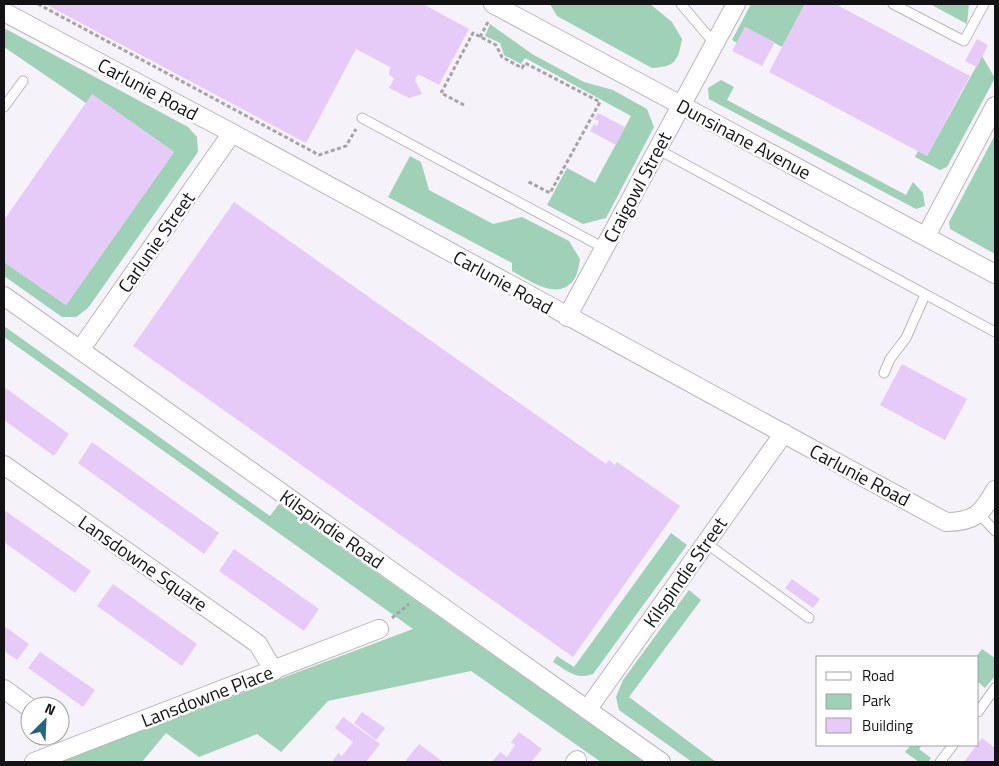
<svg xmlns="http://www.w3.org/2000/svg" width="999" height="766" font-family="'Titillium Web',sans-serif">
  <rect width="100%" height="100%" fill="#f6f2f9"/>
  <path fill="#9ed1b6" d="M550 4H650L672 22 682 39C678 61 675 67 652 68L557 16Z
    M751 4H805L782 47 745 27 737 43 732 40Z
    M930 4H969L967 24Z
    M490 24 532 54 584 82 613 90 647 109 654 127 606 218 583 224 547 205 567 168 595 183 631 116 525 58 521 64 504 55 500 43 485 36Z
    M4 28 188 127 197 137 198 152 88 308 76 317H62L4 276V262L66 305 174 152 93 95 86 103 4 47Z
    M982 56 995 78 947 167 940 170 915 157 918 151 927 156Z
    M721 80 734 87 727 100 906 195 913 182 923 193 925 206 916 209 709 99 708 88Z
    M995 135V254L950 229 949 222Z
    M410 156 421 162 429 190 493 224 522 217 569 241 580 259C579 265 578 273 575 278 559 303 531 281 512 271V263L388 197Z
    M4 326 270 516 279 504 645 762H601L471 671 328 701 281 752 257 734 199 757 166 733 142 762H58L413 629 4 337Z
    M671 533 687 545 593 674C576 680 567 671 553 662L557 656 574 667Z
    M689 590 701 600 629 697 716 762H692L619 710 616 697 623 680Z
    M982 649 995 658V676L985 688 978 682 976 657Z
    M911 745H922L919 749 931 758 928 762H919L905 752Z"/>
  <path fill="#e6caf7" d="M45 4H423L469 29 439 85 418 74 415 80 422 94 409 98 389 88 394 79 389 74 390 67 356 49 306 143Z
    M805 4H840L839 6 970 76 927 156 769 72Z
    M745 27 775 42 762 66 732 51Z
    M977 39 988 45 977 67 965 61Z
    M92 94 174 152 66 305 4 262V220Z
    M598 113 625 127 616 145 590 131 594 124 597 126 599 121 594 119Z
    M234 202 606 464 609 460 615 465 617 462 680 506 573 657 133 346Z
    M902 364 967 399 945 440 880 405Z
    M4 387 69 434 54 456 4 420Z
    M92 442 219 533 204 554 78 463Z
    M4 510 91 571 75 593 4 542Z
    M234 549 319 609 304 631 219 571Z
    M792 579 820 599 813 608 785 588Z
    M113 584 197 644 182 666 97 606Z
    M4 626 29 644 17 660 4 651Z
    M40 652 95 690 83 707 28 668Z
    M362 712 385 728 376 740 354 723Z
    M343 717 380 744 366 762H332L338 753 342 756 353 742 335 728Z
    M519 732 542 749 531 762H492L500 752 507 757 515 745 511 742Z
    M982 738 995 748V762H964Z
    M419 744 443 762H408L406 760Z"/>
  <g fill="none" stroke-linecap="round" stroke-linejoin="round">
    <g stroke="#b9b5bc" stroke-width="11">
      <path id="service" d="M681 4 714 43
        M893 4 964 41 984 4
        M4 107 23 81
        M362 118 604 248
        M657 149 995 332
        M884 373 890 359 906 338 925 295
        M979 514 995 531
        M706 543 809 618
        M978 712 995 688
        M940 762 953 745"/>
    </g>
    <g stroke="#b9b5bc" stroke-width="20">
      <path id="minor" d="M493 4 995 274
        M4 12 232 133 946 522C974 522 982 514 995 490
        M926 236 995 106
        M4 296 661 762
        M567 317 736 4
        M80 350 232 133
        M4 465 258 644 274 671
        M4 689 30 708
        M587 710 784 433
        M34 762 379 629
        M575 762 577 760"/>
    </g>
    <path stroke="#a7a4a9" stroke-width="3" stroke-dasharray="4 2.5" stroke-linecap="butt" d="M38 4 319 155 346 146 356 129
      M480 37 489 20
      M464 105 441 93 473 33 496 45 502 57 522 68 525 63 600 102 550 193 527 181
      M392 618 409 604"/>
    <use href="#service" stroke="#fff" stroke-width="9"/>
    <use href="#minor" stroke="#fff" stroke-width="18"/>
  </g>
  <g text-anchor="middle" stroke-width="5" stroke-linejoin="round" paint-order="stroke">
    <g font-size="19" fill="#131214" stroke="#fff">
      <text transform="translate(148 89) rotate(28)" y="7">Carlunie Road</text>
      <text transform="translate(744 139) rotate(28)" y="7">Dunsinane Avenue</text>
      <text transform="translate(637 187) rotate(-62)" y="7">Craigowl Street</text>
      <text transform="translate(156 242) rotate(-55)" y="7">Carlunie Street</text>
      <text transform="translate(503 282) rotate(29)" y="7">Carlunie Road</text>
      <text transform="translate(860 475) rotate(28)" y="7">Carlunie Road</text>
      <text transform="translate(332 529) rotate(35)" y="7">Kilspindie Road</text>
      <text transform="translate(143 563) rotate(35)" y="7">Lansdowne Square</text>
      <text transform="translate(685 572) rotate(-55)" y="7">Kilspindie Street</text>
      <text transform="translate(207 696) rotate(-21)" y="7">Lansdowne Place</text>
    </g>
  </g>
  <rect width="999" height="766" fill="none" stroke="#131214" stroke-width="10"/>
  <rect x="816" y="656" width="162" height="90" fill="#ffffff" stroke="#a1a0a1"/>
  <rect x="826" y="672" width="25" height="8" fill="#ffffff" stroke="#a1a0a1"/>
  <text x="862" y="681" font-size="15" fill="#131214">Road</text>
  <rect x="826" y="694" width="25" height="15" fill="#9ed1b6" stroke="#a1a0a1"/>
  <text x="862" y="706" font-size="15" fill="#131214">Park</text>
  <rect x="826" y="718" width="25" height="15" fill="#e6caf7" stroke="#a1a0a1"/>
  <text x="862" y="731" font-size="15" fill="#131214">Building</text>
  <g transform="translate(45 721) rotate(24)"><circle r="24" fill="#ffffff" stroke="#a1a0a1"/>
  <path d="M0-4L9 19L0 12L-9 19Z" fill="#26657b"/>
  <text y="-8" font-size="14" font-weight="bold" text-anchor="middle" fill="#131214">N</text>
  </g>
</svg>
